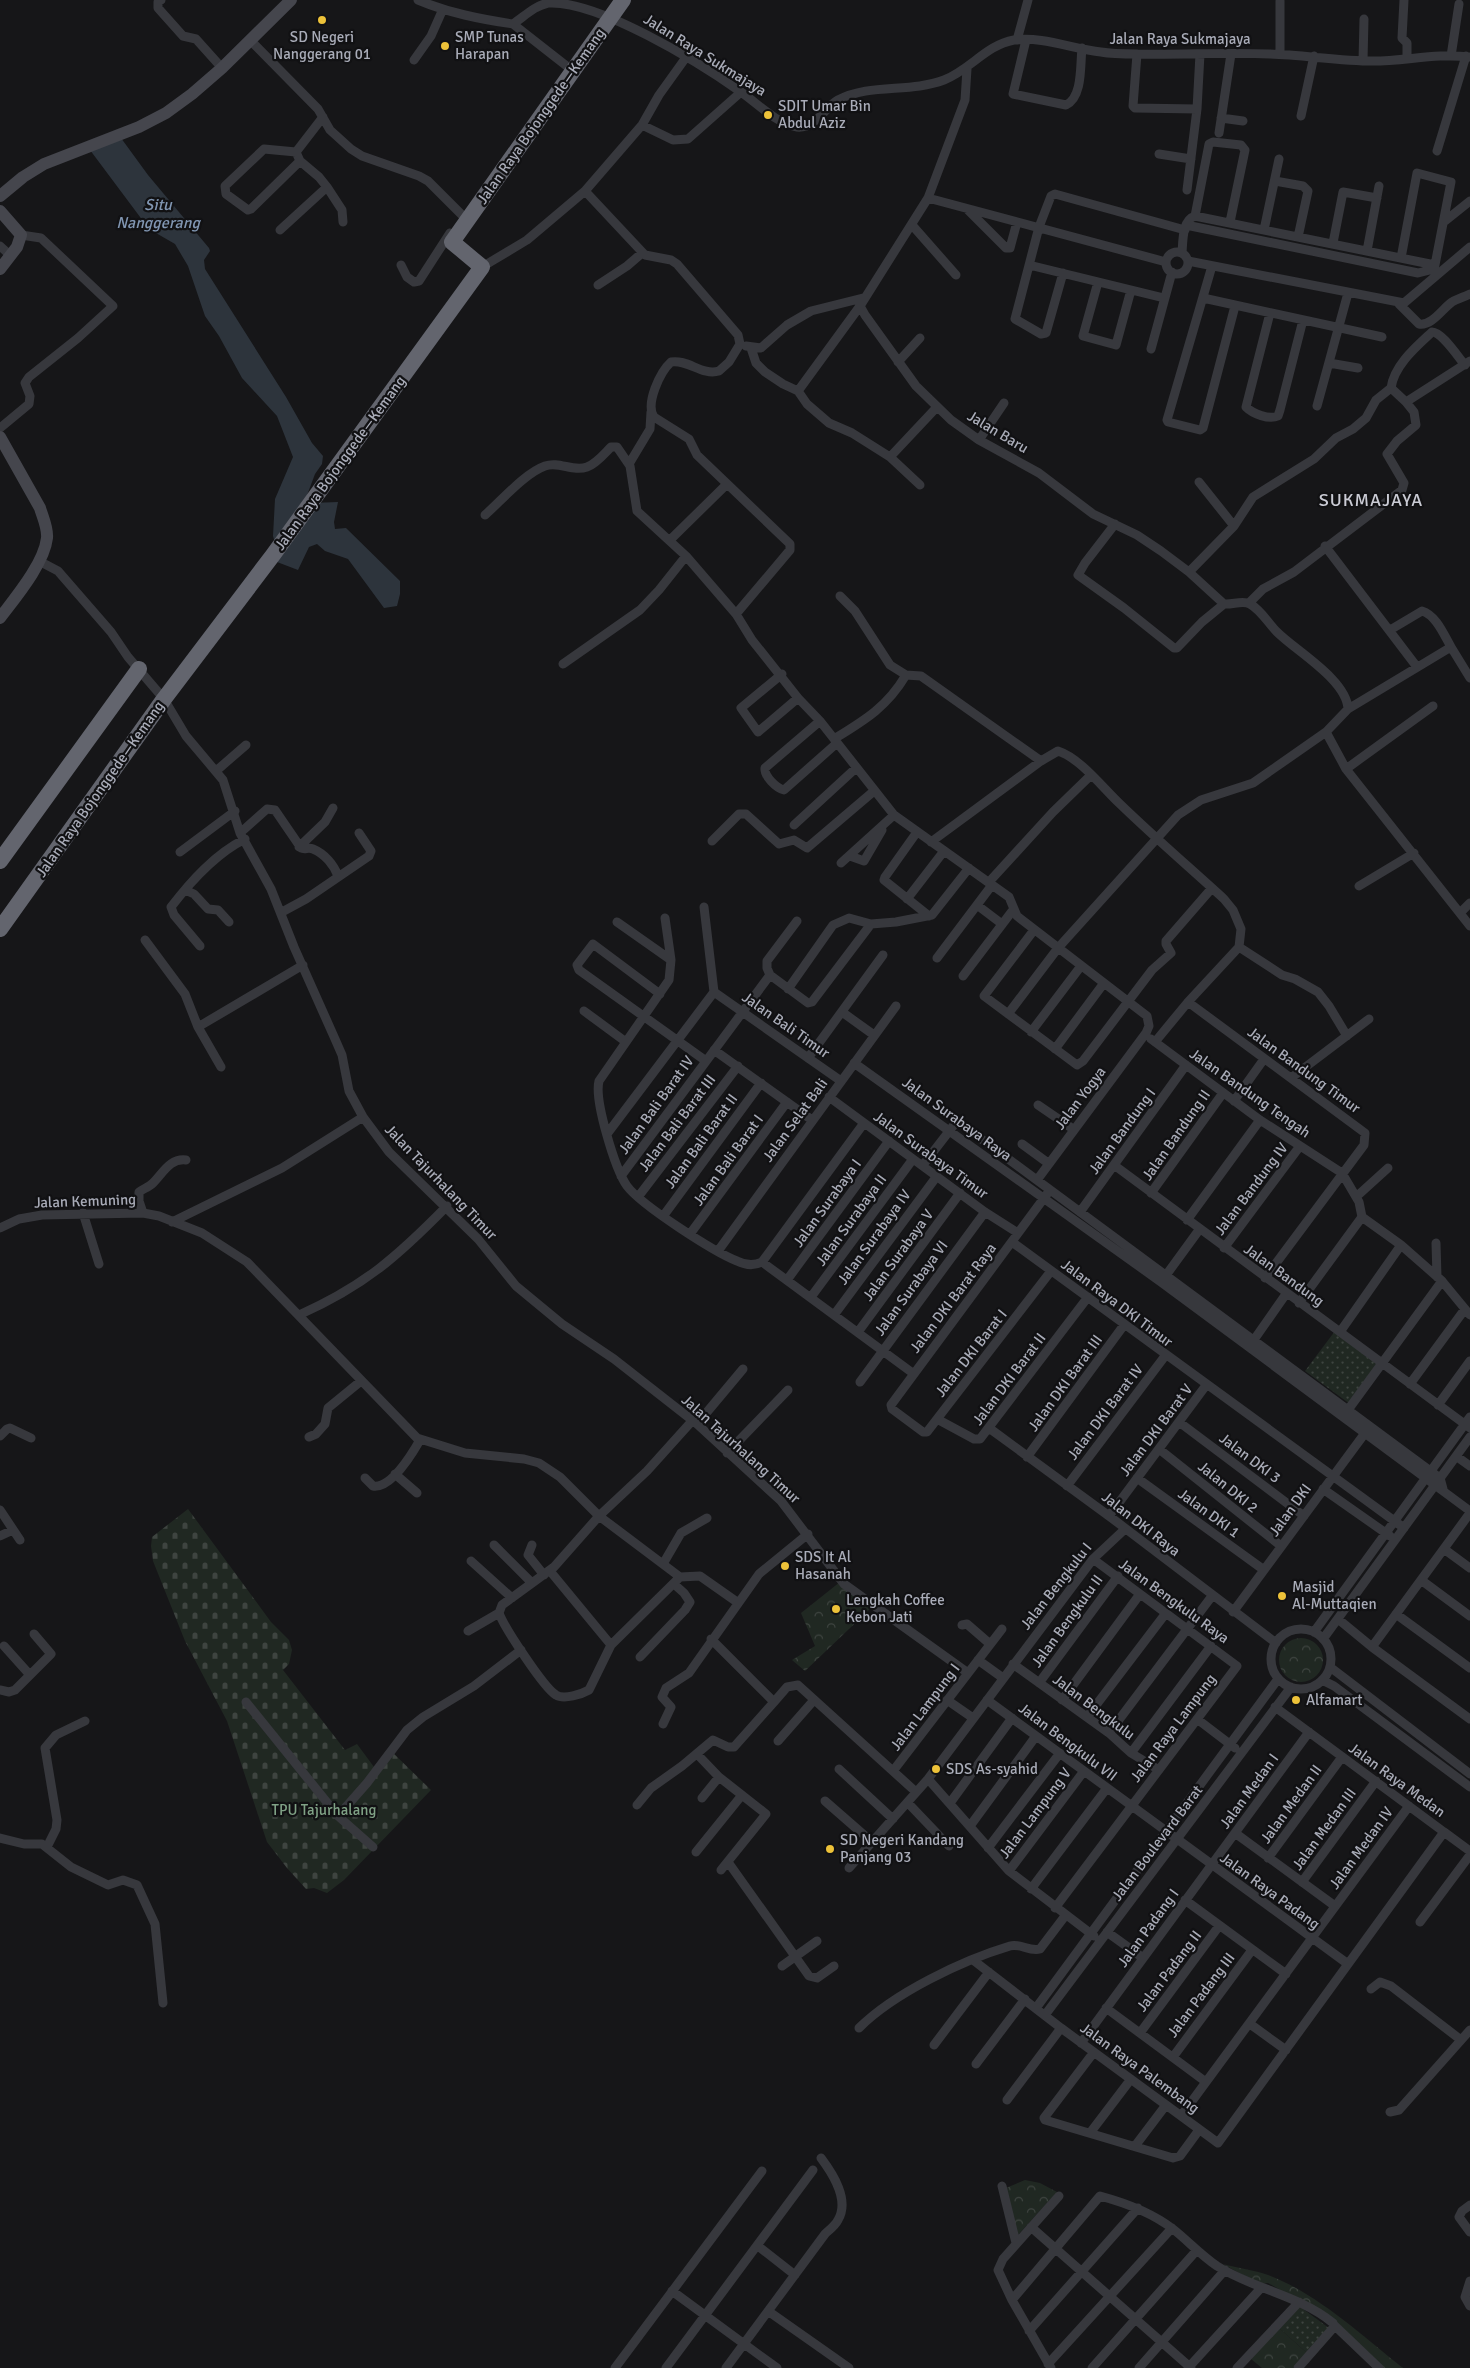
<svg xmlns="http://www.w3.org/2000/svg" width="1470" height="2368" font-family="Signika,sans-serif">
  <defs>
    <pattern id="grass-dots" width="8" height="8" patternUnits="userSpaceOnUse" patternTransform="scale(1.25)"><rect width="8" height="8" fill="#202822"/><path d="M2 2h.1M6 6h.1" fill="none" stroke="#3e4440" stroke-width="1.8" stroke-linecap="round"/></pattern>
    <pattern id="cemetery-stones" width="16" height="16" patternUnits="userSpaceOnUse" patternTransform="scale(1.25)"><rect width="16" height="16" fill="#202822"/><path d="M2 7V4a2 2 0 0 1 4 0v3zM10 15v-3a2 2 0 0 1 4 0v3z" fill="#3e4440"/></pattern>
    <pattern id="park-crowns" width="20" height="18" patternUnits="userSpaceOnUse" patternTransform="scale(1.25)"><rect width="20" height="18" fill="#202822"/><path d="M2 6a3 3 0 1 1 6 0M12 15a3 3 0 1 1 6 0" fill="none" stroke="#3e4440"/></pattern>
  </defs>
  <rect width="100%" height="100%" fill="#161618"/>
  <path fill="url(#grass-dots)" d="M1335 1331 1380 1363 1350 1404 1305 1371Z
    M1299 2306 1329 2328 1307 2353 1279 2328Z"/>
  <path fill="url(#cemetery-stones)" d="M188 1509 271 1622 289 1640 292 1650 289 1664 283 1670 345 1750 357 1744 374 1767 389 1749 431 1790 344 1880 327 1893 314 1888 306 1889 287 1868 267 1842 227 1721 185 1641 153 1561 151 1546 152 1537Z"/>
  <path fill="url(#park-crowns)" d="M840 1582 870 1609 805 1671 792 1660 815 1646 801 1613Z
    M1279 1660a22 22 0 1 1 44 0a22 22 0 1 1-44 0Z
    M1025 2180 1040 2183 1057 2192 1017 2236 1006 2188Z
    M1223 2264C1238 2268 1254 2270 1268 2275 1318 2294 1361 2335 1403 2368H1382L1304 2303 1268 2283 1259 2284Z
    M1279 2328 1307 2353 1293 2368H1262L1251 2359Z"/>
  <path fill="#2d343c" d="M121 138 148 175 209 248 210 251 204 260 205 269 286 397 312 443 323 456 322 464 315 474 306 498 275 543 273 536 275 499 293 457 277 416 242 378 219 336 205 316 188 266 175 244 149 229 90 150Z
    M338 502 334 522 335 529 346 528 400 581V594L397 606 384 608 348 559 325 551 317 544 309 547 298 570 277 562 311 503Z"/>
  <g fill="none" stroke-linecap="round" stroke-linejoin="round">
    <path stroke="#37383d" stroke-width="9" d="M161 0 158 2V8L183 36 196 39 222 68
      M418 0C449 13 480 19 513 24 525 16 534 6 548 3 598 0 700 63 741 92 757 103 777 124 797 127 815 129 824 108 838 100 870 83 910 93 944 80 970 70 986 45 1014 40 1042 36 1073 49 1101 52 1112 54 1125 54 1137 54 1181 55 1226 52 1270 54 1304 55 1339 61 1373 61 1406 61 1436 53 1470 57
      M1404 0 1402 38 1407 43V57
      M1280 1V54
      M513 24 573 71
      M1017 40 1028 0
      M1026 40 1013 94 1066 105C1083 97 1080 65 1082 48
      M251 41 318 109 330 130 351 149 362 156 419 176 428 181 467 220
      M1137 54 1133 106 1135 108 1197 109
      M1451 56 1459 4
      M414 60 431 36 443 9
      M1363 61 1364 19
      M967 69 965 100 928 198 860 306 865 315 916 386 951 420 979 440 1039 473 1093 514 1137 535 1161 551 1189 572 1224 604C1232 605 1243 600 1250 604 1261 610 1268 623 1277 632 1296 651 1347 680 1348 709
      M1301 116 1314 56
      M1221 118 1243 121
      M642 125 673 140 688 139 741 92
      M1219 133 1231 54
      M1437 151 1466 56
      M296 152 300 161 251 209 248 210 226 194 225 186 264 149 296 152 323 117
      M1159 154 1191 159
      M1275 181 1303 186 1308 191 1298 237
      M327 187 342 210 343 222
      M1187 190 1197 109 1200 54
      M585 191 645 255 671 260 677 264 738 335 740 344 729 362 719 371C702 376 688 359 671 362 660 372 645 404 654 417L689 439 697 455 790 544V550L736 614
      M928 198 1166 262
      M968 210 1006 248H1010L1017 222
      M1195 216 1209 144 1213 142 1241 145 1245 150 1230 222
      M1445 221 1470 201
      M912 225 956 275
      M1186 225 1418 273 1430 270 1435 265 1451 182 1417 173 1401 258
      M280 230 327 187 319 177 300 161
      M1264 230 1279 159
      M1333 243 1343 192 1377 198
      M0 246 11 256
      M1367 251 1379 186
      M1166 263a11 11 0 1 1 22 0a11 11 0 1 1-22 0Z
      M1182 253C1183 241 1182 220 1195 216L1435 265
      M1188 261 1404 303 1470 247
      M401 265 407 277 414 282 419 281 450 233
      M1029 265 1164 298
      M1212 266 1167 420 1168 422 1200 430 1203 428 1235 306
      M482 267 527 240 585 191 642 125 659 95 687 56
      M1063 273 1046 333 1041 334 1015 319 1039 227 1051 196 1055 194 1185 230
      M1098 282 1083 336 1116 345 1131 290
      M598 285 627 266 642 253
      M1203 298 1382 337
      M1399 304 1419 324C1432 326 1442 309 1452 302 1457 299 1464 297 1470 294
      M1270 313 1246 407C1253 414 1269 420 1278 416L1280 410 1303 320
      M746 346 761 348 787 325 811 311 863 298
      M751 348 756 363 765 372 783 384 798 391 807 404 829 423 852 433 890 457 920 485
      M1151 349 1172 272
      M898 362 920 338
      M1329 363 1358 368
      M798 391 860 306
      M1406 402 1391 388C1394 365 1417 346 1432 332 1442 332 1458 357 1465 365
      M1317 406 1348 293
      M0 428 29 404 30 396 25 383 29 377 78 338 113 306 41 238 21 235
      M979 440 1004 403
      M890 457 937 407
      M629 464 650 429 651 412
      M1199 482 1234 526
      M485 515C501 501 525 473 545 466 559 461 573 472 587 467 596 464 604 454 611 447H617L630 466 637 511 686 556 736 614 752 640 798 698 820 721 894 815 1009 897 1017 916 1147 1016 1149 1026 1146 1033 1037 1180
      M1115 524 1085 563 1078 575 1124 608 1174 648H1177L1202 622 1224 604
      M670 540 727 484
      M1325 546 1417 667
      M39 561 58 571 111 632 128 657 164 699 186 736 223 780 240 833 271 889 294 947 335 1039 342 1055 349 1091 363 1117 389 1152 478 1239 516 1286 562 1324 614 1359 697 1424 781 1501 844 1584 968 1673
      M1189 572 1234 526 1253 497 1314 459 1336 438 1353 429 1366 418 1376 400 1391 388
      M840 596 855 611 890 665 906 675 921 676 1041 761
      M1249 603 1263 589 1294 572 1402 490 1404 483 1387 454 1397 441 1416 425 1414 412 1406 402 1470 361
      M1390 630 1422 611C1436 615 1444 635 1451 647
      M563 664 640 610 659 590 686 556
      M782 674 741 708 758 732 798 698
      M1470 678 1451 647 1348 709 1326 732 1346 769 1470 926
      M820 721 765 768C764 776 776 788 784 790L837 743
      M834 739C865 720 887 707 906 675
      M1346 769 1433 706
      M216 771 246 745
      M794 825 856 768
      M917 832 885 877 884 880 929 916
      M240 833 267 809 275 810 301 848C305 850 308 847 313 849 325 854 334 865 338 876
      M712 841 739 814H746L779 844 794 840 807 848 874 791
      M931 842 1041 761 1058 751C1080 758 1103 788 1119 803 1153 836 1189 867 1224 899L1233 910 1241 929 1239 947 1188 1002 1155 1042
      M299 847 325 822 333 808
      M180 852 235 811
      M850 856 864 861 882 830
      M841 863 894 815
      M989 882 1053 812 1090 776
      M1359 886 1414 853
      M185 890 194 894 208 909 218 910 229 922
      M907 899 944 851
      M977 905 1002 924
      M282 912 306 899 369 856 371 851 359 833
      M1461 912 1470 903
      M665 918 671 960 669 980 599 1081C594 1100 615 1169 627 1186 641 1205 714 1252 737 1261 745 1265 754 1266 762 1262
      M797 921 767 961V968L770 975 808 1003 812 1002 871 924 896 922 932 915 969 868
      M617 922 671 960
      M1034 930 984 996 1077 1065 1083 1061 1152 970 1171 953 1166 944V941L1212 888
      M145 940 185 994 198 1027 303 965
      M200 946 174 915 171 907C191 881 215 854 245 839
      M1239 947 1282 975 1295 979 1318 992 1329 1006 1347 1036
      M937 958 992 885
      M963 976 1013 910
      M788 989 833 925 849 918 871 924
      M714 992 841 1081
      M660 994 593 944 577 965 579 970 706 1061
      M1188 1002 1365 1133 1364 1145 1265 1278
      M584 1011 626 1042
      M842 1012 874 1035
      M1008 1014 1058 948 1178 815 1201 800 1253 783 1326 732
      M198 1027 221 1067
      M1031 1032 1081 966
      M1151 1039 1260 1120 1342 1173 1359 1202 1362 1217 1401 1245 1442 1281 1470 1315
      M1055 1049 1104 983
      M714 1050 812 1120
      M808 1058 883 955
      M854 1063 1161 1282 1470 1511
      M1291 1078 1369 1019
      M829 1097 985 1212 1018 1233
      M1234 1101 1264 1059
      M1038 1105 1073 1129
      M607 1134 714 992 704 907
      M1022 1144 1048 1163
      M923 1165 957 1121 1440 1478 1443 1489
      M1114 1165 1470 1428
      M621 1176 770 975
      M1151 1193 1223 1093
      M1047 1194 891 1405 892 1409 923 1432H927L1051 1271
      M638 1197 738 1066
      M1356 1197 1388 1168
      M1080 1212 1186 1065
      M83 1213 99 1264
      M143 1213 139 1201V1192C143 1189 149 1187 153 1183 163 1173 170 1158 186 1160
      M664 1215 761 1083
      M1187 1220 1260 1120
      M172 1222 282 1168 363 1117
      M0 1228 19 1219 42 1215 143 1213 159 1216 202 1233 247 1262 417 1438 465 1453 524 1459 539 1463 560 1477 599 1516 647 1471 692 1421
      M690 1234 787 1102
      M1012 1242 1404 1528
      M1436 1243 1437 1277
      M1224 1248 1300 1146
      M718 1251 896 1006
      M762 1262 914 1374
      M762 1262 864 1123
      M1164 1278 1199 1230
      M787 1280 889 1141
      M811 1297 913 1159
      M1299 1303 1362 1217
      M299 1315C364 1286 397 1257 447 1206
      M834 1315 937 1176
      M858 1332 960 1193
      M1340 1332 1401 1245
      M1251 1344 1286 1294
      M860 1382 985 1212
      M1410 1384 1465 1309
      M1438 1405 1470 1361
      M1345 1414 1442 1281
      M937 1419 974 1439H980L1088 1297
      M1179 1422 1304 1516
      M697 1424 743 1369
      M989 1428 1109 1516 1276 1643
      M0 1436 7 1429 10 1428 31 1438
      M309 1437 316 1434 325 1424 328 1408 361 1381
      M1159 1449 1281 1546
      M727 1453 788 1390
      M1456 1456 1470 1466
      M1027 1457 1124 1325
      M395 1474 417 1493
      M365 1478 373 1486C391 1489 412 1454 420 1440
      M1137 1478 1264 1570
      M1067 1486 1165 1356
      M1323 1489 1390 1536
      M0 1510 20 1540
      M1109 1516 1207 1384
      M0 1536 13 1530
      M494 1545 532 1583
      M532 1545 528 1555 544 1575
      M1444 1549 1470 1568
      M471 1561 512 1598
      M663 1564 681 1533 707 1518
      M550 1571 611 1645
      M1421 1580 1470 1616
      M1233 1612 1368 1429
      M499 1613C504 1627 544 1688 556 1695 564 1700 582 1694 589 1690L611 1645 680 1577 700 1576 737 1602
      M1396 1614 1470 1668
      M1338 1619 1372 1647 1470 1719
      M962 1625 967 1624 990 1644
      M1271 1659a30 30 0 1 1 60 0a30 30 0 1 1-60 0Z
      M468 1631 499 1613 502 1605 554 1567 599 1516 680 1577
      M1314 1632 1470 1417
      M711 1639 774 1702 787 1687 798 1685 916 1792
      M1323 1639 1470 1437
      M4 1646 30 1675
      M1372 1647 1470 1513
      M640 1657 685 1610 690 1602 684 1593 674 1584
      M978 1660 1003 1678
      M1013 1664 1109 1733 1131 1753 1159 1770
      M1330 1667 1470 1774
      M1322 1680 1334 1686 1470 1787
      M1039 1683 1118 1576
      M0 1690 9 1692 15 1690 51 1654 34 1634
      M947 1700 973 1718
      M987 1700 1348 1964
      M1062 1700 1140 1594
      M246 1702 338 1816
      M1087 1717 1166 1613
      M1197 1719 1235 1748
      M663 1724 671 1707 662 1697 666 1688 689 1673 759 1574 808 1534
      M1109 1733 1212 1596
      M778 1741 814 1700
      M1131 1753 1211 1646
      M697 1754 719 1777 766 1814 721 1870
      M839 1769 893 1819
      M893 1771 1002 1629
      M928 1779 1009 1871 1094 1936
      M702 1798 719 1777
      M825 1801 872 1842
      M908 1803 949 1846
      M950 1803 1012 1718
      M637 1805 651 1788 682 1766 713 1740 728 1747H734L774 1702
      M970 1826 1036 1736
      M1444 1832 1470 1851
      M1235 1833 1335 1906
      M0 1838 24 1844H42L71 1867 108 1885 123 1880 137 1885 155 1924 163 2003
      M47 1847 56 1829 57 1820 45 1748 56 1735 85 1721
      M373 1847 338 1816 367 1783 407 1730 423 1717 474 1686 521 1650
      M988 1848 1060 1753
      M696 1852 742 1795
      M1268 1858 1342 1757
      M728 1862 809 1976 817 1978 834 1966
      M849 1868 928 1779 1093 1559 1125 1529
      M1009 1871 1084 1771
      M1302 1882 1376 1781
      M1031 1889 1107 1788
      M1185 1900 1286 1974
      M1055 1908 1237 1666 1093 1559
      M1420 1922 1470 1855
      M1107 1932 1143 1958
      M973 1960 1061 2028 1218 2143 1444 1832 1275 1707
      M782 1966 817 1941
      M1371 1989 1380 1982 1391 1986 1461 2040
      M1036 2008 1278 1679
      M1106 2008 1206 2082
      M1045 2015 1291 1687
      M1250 2024 1286 2050
      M859 2028C894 1993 963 1960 1010 1946 1021 1943 1029 1952 1040 1949L1065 1916
      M1140 2033 1219 1926
      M1081 2043 1309 1732
      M934 2045 989 1972
      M1094 2052 1044 2118 1045 2120 1173 2158 1180 2156 1199 2130
      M1173 2057 1252 1950
      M976 2064 1025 1999
      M1007 2100 1061 2028
      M1390 2112 1399 2110 1470 2030
      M1181 2116 1409 1806
      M1090 2133 1131 2079
      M1135 2146 1166 2105
      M1002 2186 1016 2243
      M1470 2205 1462 2211 1459 2217 1470 2232
      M1031 2227 1191 2368
      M758 2246 795 2275
      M1470 2281 1465 2297 1470 2306
      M672 2291 777 2368
      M1012 2300 1100 2196C1126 2203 1151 2212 1173 2229 1188 2241 1201 2255 1217 2266 1253 2289 1299 2295 1333 2323L1334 2327 1298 2368
      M768 2311 849 2368
      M1334 2325 1379 2368
      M1029 2331 1138 2208
      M1048 2364 1172 2228
      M615 2368 762 2171
      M666 2368 813 2170
      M726 2368 825 2234C829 2230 835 2226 838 2220 850 2200 833 2174 821 2158
      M1051 2368 1012 2300 998 2270 1003 2259 1059 2196
      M1092 2368 1197 2250
      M1139 2368 1225 2270
      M1188 2368 1261 2288
      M1237 2368 1299 2302"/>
    <path stroke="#45464d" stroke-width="12" d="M0 196 23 177 44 164 139 127 166 113 192 94 222 68 291 0
      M0 211 21 235 17 247 0 269
      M0 437 40 508C43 518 48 528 47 538 44 564 15 598 0 618"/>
    <path stroke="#63656e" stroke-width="16" d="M0 861 139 669
      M0 929 164 699 273 555 482 267 452 242 623 0"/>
  </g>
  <g fill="#edc239" stroke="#111113" stroke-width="2">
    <circle cx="322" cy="20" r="5"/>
    <circle cx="445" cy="46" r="5"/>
    <circle cx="768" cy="115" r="5"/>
    <circle cx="785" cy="1566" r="5"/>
    <circle cx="1282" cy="1596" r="5"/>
    <circle cx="836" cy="1609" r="5"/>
    <circle cx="1296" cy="1700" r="5"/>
    <circle cx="936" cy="1769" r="5"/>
    <circle cx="830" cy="1849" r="5"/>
  </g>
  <g text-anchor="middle" stroke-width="4.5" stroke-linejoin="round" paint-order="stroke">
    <g font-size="15" fill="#a9acb8" stroke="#111113" text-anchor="start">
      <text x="322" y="42" text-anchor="middle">SD Negeri<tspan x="322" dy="17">Nanggerang 01</tspan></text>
      <text x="455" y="42">SMP Tunas<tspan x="455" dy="17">Harapan</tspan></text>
      <text x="778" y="111">SDIT Umar Bin<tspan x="778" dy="17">Abdul Aziz</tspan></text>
      <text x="795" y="1562">SDS It Al<tspan x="795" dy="17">Hasanah</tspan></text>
      <text x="1292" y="1592">Masjid<tspan x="1292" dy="17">Al-Muttaqien</tspan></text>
      <text x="846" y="1605">Lengkah Coffee<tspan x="846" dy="17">Kebon Jati</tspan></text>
      <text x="1306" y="1705">Alfamart</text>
      <text x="946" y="1774">SDS As-syahid</text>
      <text x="840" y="1845">SD Negeri Kandang<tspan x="840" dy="17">Panjang 03</tspan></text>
    </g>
    <g font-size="15" fill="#a9acb8" stroke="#111113">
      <text x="1180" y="44">Jalan Raya Sukmajaya</text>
      <text transform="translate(705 55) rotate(32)" y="5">Jalan Raya Sukmajaya</text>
      <text transform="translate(541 116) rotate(-55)" y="5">Jalan Raya Bojonggede—Kemang</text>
      <text transform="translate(998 432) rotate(31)" y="5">Jalan Baru</text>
      <text transform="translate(340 463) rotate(-54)" y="5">Jalan Raya Bojonggede—Kemang</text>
      <text transform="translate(100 789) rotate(-55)" y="5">Jalan Raya Bojonggede—Kemang</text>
      <text transform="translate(786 1025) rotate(35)" y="5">Jalan Bali Timur</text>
      <text transform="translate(1304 1070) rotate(36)" y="5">Jalan Bandung Timur</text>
      <text transform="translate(1250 1093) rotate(35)" y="5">Jalan Bandung Tengah</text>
      <text transform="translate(1080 1098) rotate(-53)" y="5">Jalan Yogya</text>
      <text transform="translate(656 1105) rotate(-54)" y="5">Jalan Bali Barat IV</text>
      <text transform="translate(957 1119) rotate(36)" y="5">Jalan Surabaya Raya</text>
      <text transform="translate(795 1120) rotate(-54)" y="5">Jalan Selat Bali</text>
      <text transform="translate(677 1123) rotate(-53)" y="5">Jalan Bali Barat III</text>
      <text transform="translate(1122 1131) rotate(-54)" y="5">Jalan Bandung I</text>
      <text transform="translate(1176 1135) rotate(-55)" y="5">Jalan Bandung II</text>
      <text transform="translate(701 1141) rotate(-54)" y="5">Jalan Bali Barat II</text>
      <text transform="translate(931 1155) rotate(36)" y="5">Jalan Surabaya Timur</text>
      <text transform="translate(728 1160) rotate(-54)" y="5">Jalan Bali Barat I</text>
      <text transform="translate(441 1182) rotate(46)" y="5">Jalan Tajurhalang Timur</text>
      <text transform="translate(1251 1189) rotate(-53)" y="5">Jalan Bandung IV</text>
      <text transform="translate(85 1201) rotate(-2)" y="5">Jalan Kemuning</text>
      <text transform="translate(827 1203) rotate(-54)" y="5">Jalan Surabaya I</text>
      <text transform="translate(851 1220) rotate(-54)" y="5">Jalan Surabaya II</text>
      <text transform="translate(874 1237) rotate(-54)" y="5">Jalan Surabaya IV</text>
      <text transform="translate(898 1255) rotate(-54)" y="5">Jalan Surabaya V</text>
      <text transform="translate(1284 1275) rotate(36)" y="5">Jalan Bandung</text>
      <text transform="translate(911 1288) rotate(-54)" y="5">Jalan Surabaya VI</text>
      <text transform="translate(953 1298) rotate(-53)" y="5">Jalan DKI Barat Raya</text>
      <text transform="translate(1117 1303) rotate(37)" y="5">Jalan Raya DKI Timur</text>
      <text transform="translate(971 1353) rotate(-52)" y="5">Jalan DKI Barat I</text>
      <text transform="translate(1009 1379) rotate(-53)" y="5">Jalan DKI Barat II</text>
      <text transform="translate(1065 1383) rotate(-54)" y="5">Jalan DKI Barat III</text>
      <text transform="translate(1105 1412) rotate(-53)" y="5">Jalan DKI Barat IV</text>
      <text transform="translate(1156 1430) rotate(-53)" y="5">Jalan DKI Barat V</text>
      <text transform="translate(741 1449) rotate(42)" y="5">Jalan Tajurhalang Timur</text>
      <text transform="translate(1250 1458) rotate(37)" y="5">Jalan DKI 3</text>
      <text transform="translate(1228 1487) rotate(39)" y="5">Jalan DKI 2</text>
      <text transform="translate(1290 1510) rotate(-54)" y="5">Jalan DKI</text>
      <text transform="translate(1209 1513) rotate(36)" y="5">Jalan DKI 1</text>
      <text transform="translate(1141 1524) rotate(38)" y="5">Jalan DKI Raya</text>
      <text transform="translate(1056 1586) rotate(-52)" y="5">Jalan Bengkulu I</text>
      <text transform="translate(1174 1601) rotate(36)" y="5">Jalan Bengkulu Raya</text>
      <text transform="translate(1067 1621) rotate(-54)" y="5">Jalan Bengkulu II</text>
      <text transform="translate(925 1707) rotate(-53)" y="5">Jalan Lampung I</text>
      <text transform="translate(1094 1707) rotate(37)" y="5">Jalan Bengkulu</text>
      <text transform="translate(1173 1728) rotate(-53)" y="5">Jalan Raya Lampung</text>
      <text transform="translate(1068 1742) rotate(37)" y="5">Jalan Bengkulu VII</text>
      <text transform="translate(1397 1780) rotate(36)" y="5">Jalan Raya Medan</text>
      <text transform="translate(1249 1791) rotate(-54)" y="5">Jalan Medan I</text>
      <text transform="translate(1291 1804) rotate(-54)" y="5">Jalan Medan II</text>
      <text transform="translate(1035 1813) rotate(-53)" y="5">Jalan Lampung V</text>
      <text transform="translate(1324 1829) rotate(-54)" y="5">Jalan Medan III</text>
      <text transform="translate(1157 1843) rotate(-53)" y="5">Jalan Boulevard Barat</text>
      <text transform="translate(1361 1848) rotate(-54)" y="5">Jalan Medan IV</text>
      <text transform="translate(1270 1891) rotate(36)" y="5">Jalan Raya Padang</text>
      <text transform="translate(1148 1928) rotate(-54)" y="5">Jalan Padang I</text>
      <text transform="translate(1169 1971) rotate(-53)" y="5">Jalan Padang II</text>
      <text transform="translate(1201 1995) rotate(-53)" y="5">Jalan Padang III</text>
      <text transform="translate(1140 2068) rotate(36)" y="5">Jalan Raya Palembang</text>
    </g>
    <g font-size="15" fill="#80a286" stroke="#111113">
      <text x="324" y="1815">TPU Tajurhalang</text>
    </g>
    <g font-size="16" font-style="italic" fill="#8196b2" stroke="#111113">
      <text x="158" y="210">Situ<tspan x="158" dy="18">Nanggerang</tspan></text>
    </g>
    <g font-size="18" letter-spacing="1" fill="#cacbd4" stroke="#111113">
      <text x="1371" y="506">SUKMAJAYA</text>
    </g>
  </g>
</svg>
